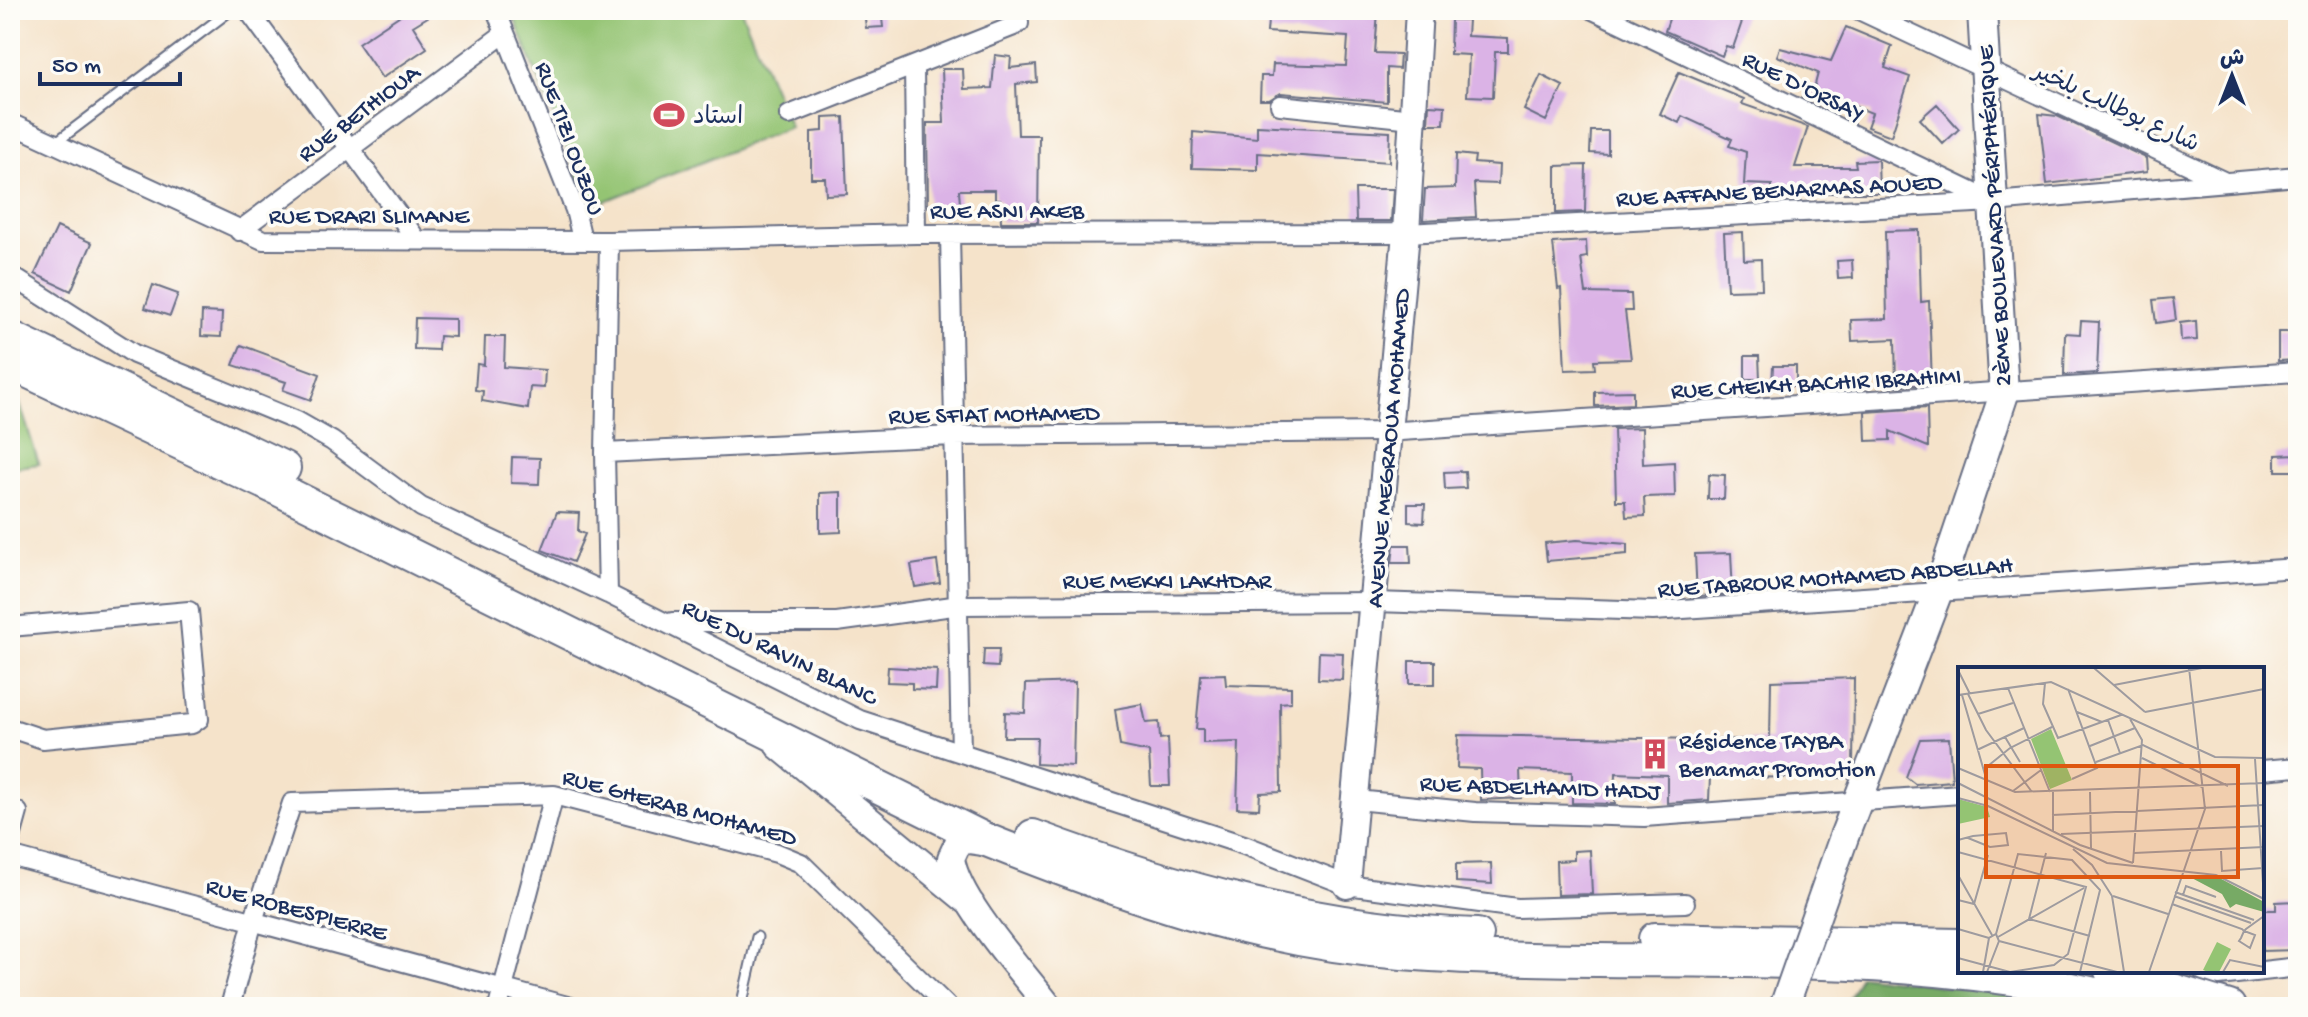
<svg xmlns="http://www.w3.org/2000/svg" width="2308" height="1017" font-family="'Gochi Hand','Playpen Sans Arabic',sans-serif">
  <rect width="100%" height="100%" fill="#fdfcf7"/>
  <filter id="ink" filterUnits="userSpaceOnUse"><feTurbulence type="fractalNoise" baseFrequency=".0125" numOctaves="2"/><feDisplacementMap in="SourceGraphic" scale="16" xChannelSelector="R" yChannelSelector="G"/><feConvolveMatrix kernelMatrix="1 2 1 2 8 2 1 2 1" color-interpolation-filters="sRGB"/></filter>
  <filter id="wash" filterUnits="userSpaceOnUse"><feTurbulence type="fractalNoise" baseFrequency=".006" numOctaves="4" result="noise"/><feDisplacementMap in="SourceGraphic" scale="32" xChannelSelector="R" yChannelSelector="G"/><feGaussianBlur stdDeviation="1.8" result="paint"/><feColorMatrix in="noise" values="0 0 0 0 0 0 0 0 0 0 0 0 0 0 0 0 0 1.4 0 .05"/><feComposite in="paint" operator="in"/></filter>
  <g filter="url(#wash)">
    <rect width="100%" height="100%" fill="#f5e3ca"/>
    <path fill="#94c473" stroke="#587a68" stroke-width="2" d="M511 10H741L790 127 590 207Z
      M10 378 12 379 39 464 10 468Z"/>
    <path fill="#77aa65" stroke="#496c62" stroke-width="2" d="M1860 975 2100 1007H1852L1846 1004Z"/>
    <g id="blocks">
      <path fill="#dbb3e6" d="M408 10H439L413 26 427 48 382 78 358 43Z
        M864 10H881L883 27 866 28Z
        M1269 10H1378L1375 53 1400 54 1399 69 1387 68V102L1281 93 1269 100H1260L1261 76H1272L1273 64 1346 66 1348 37 1267 32Z
        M1672 10H1746L1733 48 1726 46 1722 56 1665 31Z
        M1451 20H1468L1467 36 1508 38V52H1495L1493 97 1467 96 1469 55 1450 54Z
        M1846 27 1892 46 1885 68 1910 77 1891 136 1867 127 1872 113 1837 99 1836 102 1812 96 1818 73 1777 56 1780 48 1831 61Z
        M995 55 1011 57 1010 68 1036 65 1037 82 1016 84 1018 135H1039L1038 222H1001L1000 199H995V190H959L960 204 928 206 927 123H944L942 69H963L964 89 992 88Z
        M1679 72 1744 99 1742 104 1808 127 1795 167H1856L1855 161 1878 160 1879 193H1772V185L1744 184 1746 152 1729 146 1732 139 1682 116 1679 123 1660 114Z
        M1541 75 1563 86 1546 121 1524 110Z
        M1937 104 1959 129 1943 144 1920 119Z
        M1429 105 1445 106 1444 124H1428Z
        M2039 114 2057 116 2146 158 2147 172 2047 184Z
        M844 117 847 194 826 195 825 178H811V132L823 131V118Z
        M1257 125 1390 132 1389 162 1258 153V170L1192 168 1193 132 1257 138Z
        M1591 131H1608V154L1590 153Z
        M1456 154 1475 156 1474 163 1499 165 1498 184 1474 183 1476 217 1423 220 1425 189 1455 188Z
        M1586 165 1585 212 1556 213V166Z
        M1355 189H1393L1391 221H1356Z
        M57 227 92 243 71 291 35 274Z
        M1919 230 1921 302 1929 301 1932 384 1896 386 1895 339 1852 341 1851 320 1887 319 1885 231Z
        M1743 232 1744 260 1761 259 1762 289 1727 290 1724 233Z
        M1586 241 1587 257 1581 258 1586 293 1631 294 1632 311H1625L1631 359 1594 360 1595 369 1565 370 1561 288 1558 289 1553 243Z
        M1852 260 1853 278 1838 279 1837 261Z
        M153 285 178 294 170 316 145 308Z
        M2173 298 2176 320 2156 323 2153 300Z
        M202 312 222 313 221 337 201 336Z
        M415 318 455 319V337L439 336 438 350 414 349Z
        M2081 321 2099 322 2097 373 2064 375 2065 333 2080 334Z
        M2196 321 2197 340 2181 341 2180 323Z
        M2278 332H2298V360L2278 361Z
        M485 337H505L504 367 545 370 544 388 530 387 528 409 482 401 483 391 475 390 477 364 484 365Z
        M241 345 320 374 311 400 283 390 286 382 233 365Z
        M1745 356H1759L1760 379H1745Z
        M1773 366H1796V386H1772Z
        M1633 391V404L1595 406V392Z
        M1927 408 1928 447 1890 431V440L1866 441 1865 412Z
        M1642 428 1643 464 1674 462 1675 496 1644 497 1645 516 1626 517 1625 501H1616L1614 429Z
        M2298 454V471H2276V455Z
        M512 457 540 458 539 484 511 483Z
        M1465 471 1466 488 1445 489 1444 472Z
        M1709 474 1725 475 1724 499H1708Z
        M841 492V532L820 533V493Z
        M1408 504H1425L1424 523 1408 522Z
        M557 512 579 513 578 531 585 534 573 562 542 550Z
        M1577 540 1627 544V554L1547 561 1545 543Z
        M1394 545H1410L1411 563H1392Z
        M1731 553 1733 594 1697 596 1695 554Z
        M937 561 940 583 915 587 911 565Z
        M984 649H999L998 667 983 666Z
        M1319 652 1343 653 1342 680 1318 679Z
        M1409 661H1435V684H1409Z
        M888 667 937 670 936 690 912 689V683L887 682Z
        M1225 674 1226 685 1291 687V702L1280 703 1281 792 1260 793 1259 809 1237 808 1239 742 1203 743V729H1196L1201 675Z
        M1854 678 1853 767 1848 778 1710 777 1709 800 1667 803V775L1616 773 1615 804 1572 803V772L1520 770 1521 798 1481 800 1480 769 1457 768 1458 735 1770 740 1771 681Z
        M1075 682 1073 766 1036 764 1037 737H1004L1005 712 1025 713 1026 684Z
        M1142 704 1146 723 1159 722 1160 739 1168 738 1170 786H1151L1149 752 1120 746 1115 709Z
        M1949 738 1952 781 1915 784 1906 777 1920 739Z
        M1590 850 1592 894 1557 895 1556 861 1574 860V851Z
        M1491 863 1492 884 1456 882V864Z
        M2298 901V950L2262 951V910H2276V902Z"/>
    </g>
  </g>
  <g filter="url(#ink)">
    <use href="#blocks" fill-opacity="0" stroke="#676e84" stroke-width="2"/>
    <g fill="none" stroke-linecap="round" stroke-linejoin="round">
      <g stroke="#676e84" stroke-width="13">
        <path id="lane" d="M55 143 231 10
          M741 1007 757 937"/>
      </g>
      <g stroke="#676e84" stroke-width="22">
        <path id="street" d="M248 10 417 240
          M496 10 575 210 582 239
          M1593 10 1991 201
          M1859 10 2223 181
          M914 66 916 234
          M1280 105 1413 119
          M789 115 1014 26 1019 23 1018 10
          M10 123 263 240 609 241 916 234 1406 233 1994 202 2298 176
          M239 231 505 33
          M950 235 961 752
          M10 275 134 354 297 421 332 441 421 507 608 594 860 720 1244 845 1347 885 1517 908 1685 903
          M605 453 953 436 1385 432 2298 372
          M608 594 605 453 609 241
          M672 622H837L960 605 1375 602 1653 611 2298 568
          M10 627 189 611 199 719 192 724 43 739 10 728
          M2262 770 2298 767
          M1357 800 1475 812 1644 817 1960 794
          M10 841 18 812
          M10 856 571 1007
          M2203 971 2219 976 2298 967
          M230 1007 253 921 292 803 554 795 777 853 801 863 948 1007
          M498 1007 554 795"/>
      </g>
      <g stroke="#676e84" stroke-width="30">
        <path id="secondary" d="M779 746 971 904
          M989 843 968 840 958 843 951 858C956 900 1023 972 1049 1007
          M1347 885 1406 233 1419 10"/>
      </g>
      <g stroke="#676e84" stroke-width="32">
        <path id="primary" d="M1845 834 1937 594 2004 394 1982 10"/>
      </g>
      <g stroke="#676e84" stroke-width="36">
        <path id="highway" d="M10 337 284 468
          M10 363 280 490 984 839C1119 893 1255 942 1402 953 1650 972 1905 939 2147 1007
          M1033 836C1175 889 1324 930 1477 935
          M1655 939 1960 945
          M2111 971 2229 1007"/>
      </g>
      <use href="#lane" stroke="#fff" stroke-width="9"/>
      <use href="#street" stroke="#fff" stroke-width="18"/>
      <use href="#secondary" stroke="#fff" stroke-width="26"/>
      <use href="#primary" stroke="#fff" stroke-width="28"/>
      <use href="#highway" stroke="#fff" stroke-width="32"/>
      <g stroke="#676e84" stroke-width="32" stroke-linecap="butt">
        <path id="primary-bridge" d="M1784 1007 1845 834"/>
      </g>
      <use href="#primary-bridge" stroke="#fff" stroke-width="28"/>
    </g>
  </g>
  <defs>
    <g id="stadium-bare" transform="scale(2.4)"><path d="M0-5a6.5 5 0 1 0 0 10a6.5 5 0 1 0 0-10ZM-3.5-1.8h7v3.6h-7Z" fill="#d1495b" stroke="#fdfcf7" stroke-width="2.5" paint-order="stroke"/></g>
    <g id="building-bare" transform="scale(2.4)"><path d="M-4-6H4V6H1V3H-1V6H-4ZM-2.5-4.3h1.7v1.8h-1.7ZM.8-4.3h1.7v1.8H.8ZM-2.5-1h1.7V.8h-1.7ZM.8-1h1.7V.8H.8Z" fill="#d1495b" stroke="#fdfcf7" stroke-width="2.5" paint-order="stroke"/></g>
  </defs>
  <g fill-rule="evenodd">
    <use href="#stadium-bare" x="669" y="115"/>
    <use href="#building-bare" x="1655" y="754"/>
  </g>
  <g text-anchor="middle" stroke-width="7" stroke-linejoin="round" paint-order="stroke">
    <g font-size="24" fill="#1b2f5e" stroke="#fdfcf7">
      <text transform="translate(1804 85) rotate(26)" y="8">RUE D'ORSAY</text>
      <text transform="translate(2117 106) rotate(25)" y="8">شارع بوطالب بلخير</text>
      <text transform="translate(358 112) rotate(-37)" y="8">RUE BETHIOUA</text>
      <text transform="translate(571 138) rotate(70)" y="8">RUE TIZI OUZOU</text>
      <text transform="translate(1779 189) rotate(-3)" y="8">RUE AFFANE BENARMAS AOUED</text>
      <text x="1007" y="218">RUE ASNI AKEB</text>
      <text x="369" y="223">RUE DRARI SLIMANE</text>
      <text transform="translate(1993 216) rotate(-93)" y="8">2ÈME BOULEVARD PÉRIPHÉRIQUE</text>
      <text transform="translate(1816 382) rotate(-3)" y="8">RUE CHEIKH BACHIR IBRAHIMI</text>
      <text transform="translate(994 413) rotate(-1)" y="8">RUE SFIAT MOHAMED</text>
      <text transform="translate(1387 448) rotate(-85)" y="8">AVENUE MEGRAOUA MOHAMED</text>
      <text transform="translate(1835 576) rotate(-4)" y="8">RUE TABROUR MOHAMED ABDELLAH</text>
      <text x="1167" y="588">RUE MEKKI LAKHDAR</text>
      <text transform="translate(780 651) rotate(26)" y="8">RUE DU RAVIN BLANC</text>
      <text transform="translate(1540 786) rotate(2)" y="8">RUE ABDELHAMID HADJ</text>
      <text transform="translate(680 806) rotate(15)" y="8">RUE GHERAB MOHAMED</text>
      <text transform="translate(297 908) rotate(15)" y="8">RUE ROBESPIERRE</text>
    </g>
    <g font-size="24" fill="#1b2f5e" stroke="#fdfcf7" text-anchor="start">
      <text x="693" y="123">استاد</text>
      <text x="1679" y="748">Résidence TAYBA<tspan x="1679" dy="28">Benamar Promotion</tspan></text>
    </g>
  </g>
  <g transform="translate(1958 667)">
    <rect width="306" height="306" fill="#f5e3ca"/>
    <path d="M93 62 114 113 92 122 73 72ZM0 132 29 140 32 150 0 157ZM259 275 273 282 261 305H250L245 303Z" fill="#94c473"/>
    <path d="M256 208 306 235V245L278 237 272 241 264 227 230 209Z" fill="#77aa65"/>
    <path fill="none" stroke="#9e9b9f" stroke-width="2" d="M136 1 187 45M1 5 12 27M87 16 85 37 100 71 163 48M156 18 244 1M50 21 92 125M110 22 139 101 114 112M10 27 28 63 74 125M0 28 93 15 257 90 306 91M4 28 28 111M119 45 144 55M187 45 306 22M20 47 55 36M172 52 184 73 175 196M150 53 162 86M47 70 62 95M132 79 177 61M19 83 66 61M184 91 244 120M297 92 305 216M138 95 185 78 270 119M0 101 57 125 306 116M25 103 52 81 94 60M0 116 122 178 175 196M55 124 83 103M132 125 133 181M0 131 30 139 149 196 258 208 306 232M94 148 306 138M95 164V125M103 167 306 159M0 173 15 169 48 166 50 178 32 180 10 171M115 182 134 198 154 229 166 305M263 184 264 204 305 201M0 185 128 220 110 287 96 298 52 305 0 291M88 186 71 252 132 269M176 186 306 180M0 208 34 268M217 225 296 253M225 228 228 219 258 230M155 229 210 247M216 229 293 256M0 233 16 237 30 188M214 237 284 262 286 264 288 265H289L297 268 292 281 281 274 283 271 286 264 288 262 306 249M0 262 31 271M38 267 60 187 114 193 142 223 122 305M40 270 126 221M41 274 159 305M25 305 31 271 38 267 41 274 29 305M191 305 247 142 231 1M265 305 272 293 306 300"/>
    <path fill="#de5710" fill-opacity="0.15" stroke="#de5710" stroke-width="4" d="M28 99H280V210H28Z"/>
    <rect width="306" height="306" fill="none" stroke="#1b2f5e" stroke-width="4"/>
  </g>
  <rect width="2308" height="1017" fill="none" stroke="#fdfcf7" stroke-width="40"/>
  <g transform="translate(2232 76)" stroke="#fdfcf7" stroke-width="6" paint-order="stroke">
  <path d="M0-6L14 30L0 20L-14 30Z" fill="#1b2f5e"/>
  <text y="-12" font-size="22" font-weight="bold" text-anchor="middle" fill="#1b2f5e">ش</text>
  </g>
  <path d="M40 72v12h140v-12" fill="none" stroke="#1b2f5e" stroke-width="4"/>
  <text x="52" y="72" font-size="24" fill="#1b2f5e" stroke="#fdfcf7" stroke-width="6" paint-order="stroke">50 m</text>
</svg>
